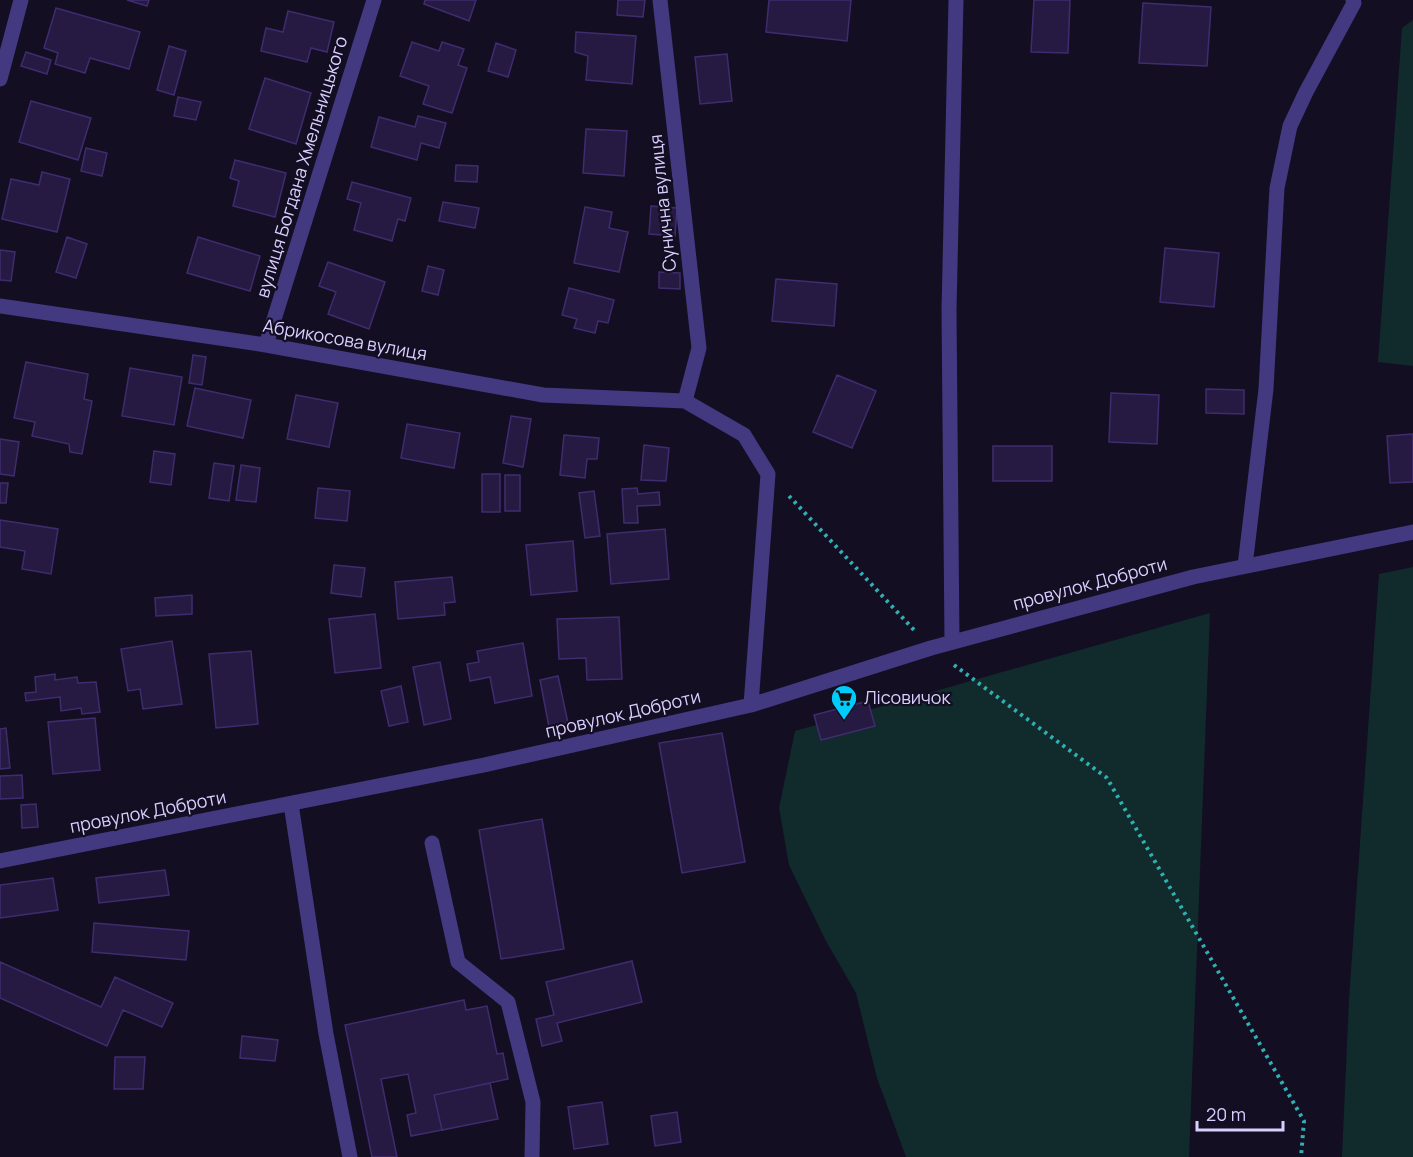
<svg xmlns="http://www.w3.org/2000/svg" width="1413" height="1157" font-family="Manrope,sans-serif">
  <rect width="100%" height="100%" fill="#130e22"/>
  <path fill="#112b2c" d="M1413 20V366L1378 362 1402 28Z
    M1413 567V1157H1342L1349 999 1379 574Z
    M1210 613 1189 1157H906L877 1078 856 993 826 941 789 865 779 808 795 731Z"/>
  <path fill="#261a43" stroke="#3f2c6f" stroke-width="1.5" d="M127 0H149L147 6Z
    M425 0H476L469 21 424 4Z
    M618 0H645L643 17 617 15Z
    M769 0H851L847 41 766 32Z
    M1034 0H1070L1068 53 1031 52Z
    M1143 3 1211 7 1207 66 1139 63Z
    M56 8 140 32 129 69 90 58 85 73 55 64 58 53 44 48Z
    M288 11 334 22 327 52 311 48 307 62 261 51 266 28 283 32Z
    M576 32 636 36 632 84 586 80 588 56 575 52Z
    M412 42 439 51 442 42 464 49 458 65 467 68 452 113 423 104 429 86 400 76Z
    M496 43 516 50 508 77 488 71Z
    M169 46 186 51 174 95 157 90Z
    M26 52 51 60 47 74 21 66Z
    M727 54 732 101 700 104 695 57Z
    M265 78 311 93 296 144 249 129Z
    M178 97 201 102 196 120 174 116Z
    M31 101 91 118 78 160 19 142Z
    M418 116 446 123 439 148 421 143 417 160 371 147 379 117 415 127Z
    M586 129 627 131 624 176 583 173Z
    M86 148 107 153 102 176 81 171Z
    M235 160 286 173 275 217 233 206 239 181 230 178Z
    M456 165 478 166 477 182 455 181Z
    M42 172 70 179 57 232 2 219 11 179 39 185Z
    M352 182 411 198 405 221 398 219 392 241 354 230 361 203 347 199Z
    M443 202 479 208 475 228 439 221Z
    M651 206 677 208 675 236 649 234Z
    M585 207 612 212 609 228 628 232 619 272 574 263Z
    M67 237 87 244 76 278 56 272Z
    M198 237 260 256 250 291 187 273Z
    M1165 248 1219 253 1214 307 1160 302Z
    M0 250 15 252 11 281 0 280Z
    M328 262 385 282 369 329 328 314 336 292 319 286Z
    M428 266 444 270 438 295 422 291Z
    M659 272 680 273V289L659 288Z
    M776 279 837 284 834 326 772 321Z
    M569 288 614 300 608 323 598 321 595 333 574 328 577 319 562 315Z
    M193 355 206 357 202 385 189 383Z
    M26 362 88 374 84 399 92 401 82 454 70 452 69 444 32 436 35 422 14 418Z
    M130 368 182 377 174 425 122 416Z
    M837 375 876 391 852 448 813 432Z
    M195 388 251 400 243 438 187 426Z
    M1206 389 1244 390V414L1206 413Z
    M1111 393 1159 395 1157 444 1109 442Z
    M296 395 338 403 329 447 287 439Z
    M511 416 531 419 523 467 503 463Z
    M407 424 460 433 454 468 401 458Z
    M1413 434V482L1390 483 1387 436Z
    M564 435 599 438 597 459H587L585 478 560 475Z
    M0 439 19 442 14 476 0 474Z
    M644 445 669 448 666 481 641 480Z
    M993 446H1052V481H993Z
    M154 451 175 454 171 485 150 482Z
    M214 463 234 466 229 501 209 498Z
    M241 465 260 468 256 502 236 500Z
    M482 474H500V512H482Z
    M505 475H520V511H505Z
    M0 483H8L6 503H0Z
    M318 488 350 491 347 521 315 518Z
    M637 488 638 494 659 492 660 505 637 506 638 523H624L622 489Z
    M594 491 600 536 585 538 579 493Z
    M0 520 58 529 51 574 22 569 25 551 0 547Z
    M665 529 669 579 611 584 607 534Z
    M573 541 577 591 531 595 526 545Z
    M334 565 365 568 361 597 331 593Z
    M452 577 455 602 444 603 445 615 398 619 395 582Z
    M192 595V614L156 616 155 598Z
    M375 614 381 668 335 673 329 619Z
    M619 617 622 679 587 680 586 658 559 659 557 619Z
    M172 641 182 704 143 709 140 689 128 691 121 649Z
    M523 643 532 696 495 703 490 677 470 681 467 664 479 662 477 651Z
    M251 651 258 724 216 728 209 654Z
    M440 662 451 719 424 725 413 667Z
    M55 674V680L77 677 78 683 96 682 100 712 82 714 81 708 61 711 60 697 26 701 25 693 36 692 35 677Z
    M558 676 568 723 549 727 540 680Z
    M401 686 408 722 389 726 381 691Z
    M868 701 875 726 821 740 814 715Z
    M95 718 100 770 53 774 48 722Z
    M6 728 10 768 0 769V729Z
    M722 733 745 862 682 873 659 743Z
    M22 775 23 798 0 799V776Z
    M36 804 38 827 22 828 21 805Z
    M542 819 564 949 501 959 479 830Z
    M165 870 169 895 99 903 96 878Z
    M53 878 58 910 0 918V885Z
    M94 923 189 931 186 960 92 952Z
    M632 961 642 1002 557 1023 562 1041 542 1046 536 1019 554 1015 546 982Z
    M0 962 101 1007 115 977 173 1003 162 1027 123 1010 107 1046 0 998Z
    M464 1000 466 1010 487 1006 497 1054 503 1053 508 1079 434 1095 442 1130 411 1136 407 1115 416 1113 408 1074 381 1079 397 1157H372L345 1025Z
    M242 1036 278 1040 275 1061 240 1058Z
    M115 1057H145L143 1089H114Z
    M490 1083 498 1119 442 1130 434 1095Z
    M602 1102 608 1144 574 1149 568 1107Z
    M677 1112 681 1142 655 1146 651 1116Z"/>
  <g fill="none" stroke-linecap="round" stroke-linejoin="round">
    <path stroke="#2eb0b4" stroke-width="4" stroke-dasharray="3 4.5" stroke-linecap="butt" d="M789 496 915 631
      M954 665 1107 778 1304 1121 1301 1157"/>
    <path stroke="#423981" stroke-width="15" d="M660 0 699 348 685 401
      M0 79 21 0
      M0 306 266 345 543 395 685 401 744 435 768 474 751 705
      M266 345 374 0
      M1245 566 1266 389 1277 188 1290 126 1306 92 1354 3 1353 0
      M952 642 949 310 956 0
      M291 804 326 1034 350 1157
      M432 843 458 962 508 1002 533 1102 532 1157
      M0 861 484 765 751 705 931 648 1193 577 1413 532"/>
  </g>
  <defs>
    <g id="supermarket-pin" transform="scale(1.35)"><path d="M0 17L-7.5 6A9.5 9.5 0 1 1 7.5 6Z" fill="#00cbfa" stroke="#130e22"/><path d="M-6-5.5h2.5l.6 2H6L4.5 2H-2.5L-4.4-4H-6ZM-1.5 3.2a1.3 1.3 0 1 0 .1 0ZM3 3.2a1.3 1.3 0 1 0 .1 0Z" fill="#111"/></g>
  </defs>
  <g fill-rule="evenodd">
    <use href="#supermarket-pin" x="844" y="698"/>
  </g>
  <g text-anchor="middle" stroke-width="4.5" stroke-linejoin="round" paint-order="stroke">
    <g font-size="18" fill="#d9cfff" stroke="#130e22">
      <text transform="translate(302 167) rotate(-73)" y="6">вулиця Богдана Хмельницького</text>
      <text transform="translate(663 203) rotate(-96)" y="6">Сунична вулиця</text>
      <text transform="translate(345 340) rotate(10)" y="6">Абрикосова вулиця</text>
      <text transform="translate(1090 584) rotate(-15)" y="6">провулок Доброти</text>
      <text transform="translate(623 714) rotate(-13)" y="6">провулок Доброти</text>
      <text transform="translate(148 812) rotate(-11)" y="6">провулок Доброти</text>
    </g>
    <g font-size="18" fill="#d9cfff" stroke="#130e22" text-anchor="start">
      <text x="864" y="704">Лісовичок</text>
    </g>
  </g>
  <path d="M1197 1121v9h86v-9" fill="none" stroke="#d9cfff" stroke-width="3"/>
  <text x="1206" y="1121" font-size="18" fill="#d9cfff" stroke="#130e22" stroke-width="4.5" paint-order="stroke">20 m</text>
</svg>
